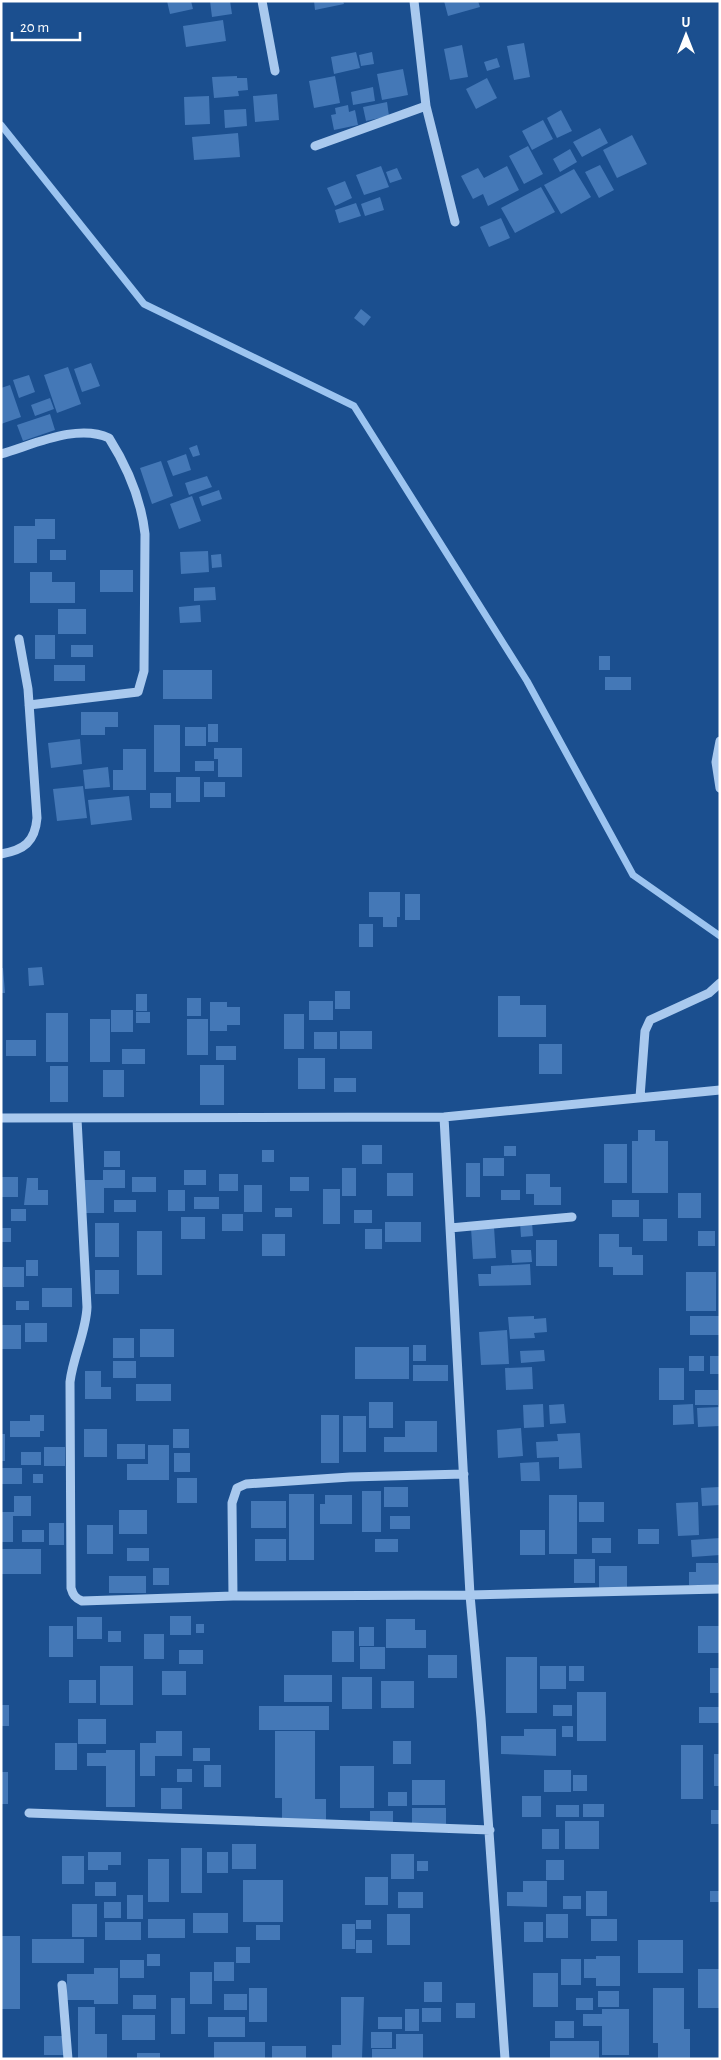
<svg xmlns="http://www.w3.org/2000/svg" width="721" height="2060" font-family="'Alegreya Sans',sans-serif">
  <rect width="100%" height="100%" fill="#1b4f8f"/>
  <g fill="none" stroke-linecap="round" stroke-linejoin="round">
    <path stroke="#9cc4f0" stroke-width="7" d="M1 125 144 304 354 406 527 681 633 875 720 936"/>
  </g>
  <path fill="#4478b7" d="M167 1H191L193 9 170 14Z
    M210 1H230L232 14 212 17Z
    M314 1H343L344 4 315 10Z
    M444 1H478L480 7 448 16Z
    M223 20 226 41 186 47 183 26Z
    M524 43 530 77 514 80 507 46Z
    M462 45 468 77 450 80 444 49Z
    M356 52 360 68 334 74 331 57Z
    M372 52 374 64 361 66 359 55Z
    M497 58 500 67 487 71 484 62Z
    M403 69 408 95 382 100 377 74Z
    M237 76V78H247L248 90 238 91 239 96 214 98 212 77Z
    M335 76 340 103 314 108 309 81Z
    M487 78 497 98 476 109 466 89Z
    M373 87 375 101 353 105 351 92Z
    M277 94 279 120 255 122 253 96Z
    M209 96 210 124 185 125 184 97Z
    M387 102 389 116 366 121 363 107Z
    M348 105 349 112 355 110 358 125 334 130 331 115 336 114 335 108Z
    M246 109 247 126 225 128 224 110Z
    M561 110 572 131 557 138 547 118Z
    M543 120 553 139 532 150 522 131Z
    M600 128 608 143 582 157 573 142Z
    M238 133 240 157 194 160 192 137Z
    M632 135 647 164 617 178 603 150Z
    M528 146 543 174 524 184 509 156Z
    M570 149 577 162 560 172 553 159Z
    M600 165 614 190 599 198 585 172Z
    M381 166 389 187 364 195 356 175Z
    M507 166 519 190 488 206 483 194 473 199 461 176 478 168 484 178Z
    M397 168 402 179 390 183 386 172Z
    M574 169 591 197 561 214 544 185Z
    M345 181 352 198 335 206 327 188Z
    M541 187 555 212 515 233 501 208Z
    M380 197 384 210 365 216 361 204Z
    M356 203 361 216 339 223 335 210Z
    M501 218 510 238 489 247 480 227Z
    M361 309 371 317 364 326 354 318Z
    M91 363 100 386 82 392 74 369Z
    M68 367 81 404 57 413 44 375Z
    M29 375 35 392 19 398 13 380Z
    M10 385 21 417 1 424V388Z
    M50 398 54 409 35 416 31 405Z
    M50 414 55 430 23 441 17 425Z
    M197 445 200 455 193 457 189 448Z
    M186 454 191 470 173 476 167 461Z
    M161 461 173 496 152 504 140 468Z
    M207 476 212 487 189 495 185 483Z
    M219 490 222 499 202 506 199 497Z
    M192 496 201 521 179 529 170 504Z
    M35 519H55V539H37V563H14V526H35Z
    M50 550H66V560H50Z
    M208 551 209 572 181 574 180 552Z
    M221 554 222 567 212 568 211 555Z
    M100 570H133V592H100Z
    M30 572H52V582H75V603H30Z
    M215 587 216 600 194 601V588Z
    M200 605 201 622 180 623 179 607Z
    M58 609H86V634H58Z
    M35 635H55V659H35Z
    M71 645H93V657H71Z
    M599 656H610V670H599Z
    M54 665H85V681H54Z
    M163 670H212V699H163Z
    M605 677H631V690H605Z
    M81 712H118V727H105V735H81Z
    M208 724H218V742H208Z
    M154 725H180V772H154Z
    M185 727H206V746H185Z
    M80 739 82 764 51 768 48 743Z
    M214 748H242V777H218V759H214Z
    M123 749H146V790H113V770H123Z
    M195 761H214V771H195Z
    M108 767 110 787 85 789 83 770Z
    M176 777H200V802H176Z
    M204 782H225V797H204Z
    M83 786 87 818 57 821 53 789Z
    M150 793H171V808H150Z
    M129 796 132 820 91 825 88 800Z
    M369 892H400V917H397V927H383V917H369Z
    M405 894H420V920H405Z
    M359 924H373V947H359Z
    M42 967 44 985 29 986 28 968Z
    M1 968H3L5 993H1Z
    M335 991H350V1009H335Z
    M136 994H147V1011H136Z
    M498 996H520V1005H546V1037H498Z
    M187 998H201V1016H187Z
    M309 1001H333V1020H309Z
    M210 1002H227V1007H240V1025H227V1031H210Z
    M111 1010H133V1032H111Z
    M136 1012H150V1023H136Z
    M46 1013H68V1062H46Z
    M284 1014H304V1049H284Z
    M90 1019H110V1062H90Z
    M187 1019H208V1055H187Z
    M340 1031H372V1049H340Z
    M314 1032H337V1049H314Z
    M6 1040H36V1056H6Z
    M539 1044H562V1074H539Z
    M216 1046H236V1060H216Z
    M122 1049H145V1064H122Z
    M298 1058H325V1089H298Z
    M200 1065H224V1105H200Z
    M50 1066H68V1102H50Z
    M103 1070H124V1097H103Z
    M334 1078H356V1092H334Z
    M638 1130H655V1141H668V1193H632V1141H638Z
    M604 1144H627V1183H604Z
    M362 1145H382V1164H362Z
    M504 1146H516V1156H504Z
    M262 1150H274V1162H262Z
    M104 1151H120V1167H104Z
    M483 1158H504V1176H483Z
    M466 1163H480V1197H466Z
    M342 1168H356V1196H342Z
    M103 1170H125V1188H104V1213H83V1180H103Z
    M184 1170H206V1185H184Z
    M387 1173H413V1196H387Z
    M219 1174H238V1191H219Z
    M526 1174H550V1187H561V1205H534V1194H526Z
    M1 1177H18V1197H1Z
    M132 1177H156V1192H132Z
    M290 1177H309V1191H290Z
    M27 1178H38V1190H48V1205H24Z
    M244 1185H262V1212H244Z
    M323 1189H340V1224H323Z
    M168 1190H185V1211H168Z
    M501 1190H520V1200H501Z
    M678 1193H701V1218H678Z
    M194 1197H219V1209H194Z
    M114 1200H136V1212H114Z
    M612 1200H639V1217H612Z
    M275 1208H292V1217H275Z
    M11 1209H26V1221H11Z
    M354 1210H372V1223H354Z
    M222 1214H243V1231H222Z
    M181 1217H205V1239H181Z
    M643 1219H667V1241H643Z
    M385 1222H421V1242H385Z
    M520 1222H532L533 1236 521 1237Z
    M95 1223H119V1257H95Z
    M494 1227 496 1258 473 1259 471 1228Z
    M1 1228H11V1242H1Z
    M365 1229H382V1249H365Z
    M137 1231H162V1275H137Z
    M698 1231H715V1246H698Z
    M262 1234H285V1256H262Z
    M599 1234H619V1247H632V1255H643V1275H613V1267H599Z
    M536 1240H557V1266H536Z
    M511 1250H531L532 1262 512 1263Z
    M26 1260H38V1276H26Z
    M530 1264 531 1285 479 1286 478 1274H491V1266Z
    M3 1267H24V1287H3Z
    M95 1270H119V1294H95Z
    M686 1272H716V1311H686Z
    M42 1288H72V1307H42Z
    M16 1301H29V1310H16Z
    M534 1316V1319L546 1318 547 1332 534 1333 535 1338 510 1339 508 1317Z
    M690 1316H720V1335H690Z
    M25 1323H47V1342H25Z
    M1 1325H21V1349H1Z
    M140 1329H174V1357H140Z
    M507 1330 509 1364 481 1365 479 1332Z
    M113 1338H134V1358H113Z
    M413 1345H426V1361H413Z
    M355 1347H409V1379H355Z
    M544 1350 545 1361 521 1363 520 1351Z
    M689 1356H704V1371H689Z
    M710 1356H720V1374H710Z
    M113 1361H136V1378H113Z
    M413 1365H448V1381H413Z
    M532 1367 533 1389 506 1390 505 1368Z
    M659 1368H684V1400H659Z
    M85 1371H101V1387H111V1399H85Z
    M136 1384H171V1401H136Z
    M695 1390H718V1405H695Z
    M369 1402H393V1428H369Z
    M543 1404 544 1427 524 1428 523 1405Z
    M564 1404 566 1423 550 1424 549 1405Z
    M693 1404 694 1424 673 1425V1405Z
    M720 1407V1426L698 1427 697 1408Z
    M30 1415H44V1431H40V1437H10V1421H30Z
    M321 1415H339V1463H321Z
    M343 1416H366V1452H343Z
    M405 1421H437V1452H384V1437H405Z
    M521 1428 523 1456 498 1458 497 1430Z
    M84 1429H107V1457H84Z
    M173 1429H189V1448H173Z
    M580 1433 582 1468 559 1469V1457L537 1458 536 1442 558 1441 557 1434Z
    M1 1434H5V1461H1Z
    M117 1444H145V1459H117Z
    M148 1445H169V1480H127V1464H148Z
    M44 1447H65V1466H44Z
    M21 1452H41V1465H21Z
    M174 1453H190V1472H174Z
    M539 1462 540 1481H521L520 1463Z
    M1 1468H22V1484H1Z
    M33 1474H43V1483H33Z
    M177 1478H197V1503H177Z
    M384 1487H408V1507H384Z
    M719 1487 720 1505 702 1506 701 1488Z
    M362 1491H381V1532H362Z
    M289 1494H314V1560H289Z
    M325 1495H352V1524H320V1504H325Z
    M549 1495H577V1554H549Z
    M14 1496H31V1516H13V1542H1V1512H14Z
    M251 1501H286V1528H251Z
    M579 1502H604V1522H579Z
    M698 1502 699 1535 678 1536 676 1503Z
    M119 1510H147V1534H119Z
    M390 1516H410V1529H390Z
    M49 1523H64V1545H49Z
    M87 1525H113V1554H87Z
    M638 1529H659V1544H638Z
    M22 1530H44V1542H22Z
    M520 1530H545V1555H520Z
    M592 1538H611V1553H592Z
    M720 1538V1555L692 1557 691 1540Z
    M255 1539H286V1561H255Z
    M375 1539H398V1552H375Z
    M127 1548H149V1561H127Z
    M2 1549H41V1574H1Z
    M574 1559H595V1583H574Z
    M696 1563H718V1585H689V1572H696Z
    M599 1566H627V1588H599Z
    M153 1568H169V1585H153Z
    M109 1576H146V1593H109Z
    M170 1616H191V1635H170Z
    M77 1617H102V1639H77Z
    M386 1619H415V1630H426V1648H386Z
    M196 1624H204V1633H196Z
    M49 1626H73V1657H49Z
    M698 1626H720V1653H698Z
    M359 1627H374V1646H359Z
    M108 1631H121V1642H108Z
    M332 1631H354V1662H332Z
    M144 1634H164V1659H144Z
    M360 1647H385V1669H360Z
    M179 1650H203V1664H179Z
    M428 1655H457V1678H428Z
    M506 1657H537V1713H506Z
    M100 1666H133V1705H100Z
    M540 1666H566V1689H540Z
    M569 1666H584V1681H569Z
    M710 1668H720V1693H710Z
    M162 1671H186V1695H162Z
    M284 1675H332V1702H284Z
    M342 1677H372V1709H342Z
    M69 1680H96V1703H69Z
    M381 1681H414V1708H381Z
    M577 1692H606V1741H577Z
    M1 1705H9V1726H1Z
    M553 1705H572V1716H553Z
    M259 1706H329V1730H259Z
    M699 1707H720V1723H699Z
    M78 1719H106V1744H78Z
    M562 1726H573V1737H562Z
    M524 1729H556V1756L501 1754V1736H524Z
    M156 1731H182V1756H155V1776H140V1743H156Z
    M275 1731H315V1799H326V1821H282V1798H275Z
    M393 1741H411V1764H393Z
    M55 1743H77V1770H55Z
    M681 1745H703V1799H681Z
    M193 1748H210V1761H193Z
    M106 1750H135V1807H106V1766H87V1753H106Z
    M714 1754H720V1786H714Z
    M204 1765H221V1787H204Z
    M340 1766H374V1808H340Z
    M177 1769H192V1782H177Z
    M544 1770H571V1792H544Z
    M1 1772H8V1804H1Z
    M573 1775H587V1791H573Z
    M412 1780H445V1805H412Z
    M161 1788H182V1809H161Z
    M388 1792H407V1806H388Z
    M522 1796H541V1817H522Z
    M583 1804H604V1817H583Z
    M556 1805H579V1817H556Z
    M412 1808H446V1825H412Z
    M711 1810H720V1824H711Z
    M370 1811H393V1824H370Z
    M565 1821H599V1849H565Z
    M542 1829H559V1849H542Z
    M232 1844H256V1869H232Z
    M181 1848H202V1893H181Z
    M88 1852H121V1865H108V1870H88Z
    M207 1852H228V1873H207Z
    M391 1854H414V1879H391Z
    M62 1856H84V1884H62Z
    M148 1859H169V1902H148Z
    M546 1860H564V1880H546Z
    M417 1861H428V1871H417Z
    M365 1877H388V1905H365Z
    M243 1880H283V1922H243Z
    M523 1881H547V1907L507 1906V1892H523Z
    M95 1882H116V1896H95Z
    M586 1891H607V1916H586Z
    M710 1891H720V1902H710Z
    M398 1892H423V1908H398Z
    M127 1895H143V1919H127Z
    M563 1896H581V1909H563Z
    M104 1902H121V1918H104Z
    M72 1904H97V1937H72Z
    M193 1913H228V1933H193Z
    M387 1914H410V1945H387Z
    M546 1914H568V1938H546Z
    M148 1919H185V1938H148Z
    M591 1919H617V1941H591Z
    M356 1920H371V1929H356Z
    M105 1922H141V1940H105Z
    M524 1922H543V1942H524Z
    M342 1924H355V1949H342Z
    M256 1925H280V1940H256Z
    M1 1936H20V2009H1Z
    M32 1939H84V1963H32Z
    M356 1940H372V1953H356Z
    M638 1940H683V1973H638Z
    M236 1947H250V1963H236Z
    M147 1954H160V1966H147Z
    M596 1956H620V1986H596V1978H584V1959H596Z
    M561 1959H581V1985H561Z
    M120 1960H144V1978H120Z
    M214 1962H234V1981H214Z
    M94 1968H118V2004H94V2000H67V1974H94Z
    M698 1969H720V2008H698Z
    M190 1972H212V2004H190Z
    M533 1973H558V2007H533Z
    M424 1982H442V2002H424Z
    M249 1988H267V2022H249Z
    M653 1988H684V2029H690V2059H658V2043H653Z
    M598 1991H619V2007H598Z
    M224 1994H247V2010H224Z
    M133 1995H156V2009H133Z
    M341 1997H364L362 2059H332V2045H341Z
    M171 1998H185V2034H171Z
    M576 1998H593V2010H576Z
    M456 2003H475V2018H456Z
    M78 2007H95V2034H107V2059H78Z
    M422 2008H441V2022H422Z
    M405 2009H419V2031H405Z
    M602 2009H629V2055H602V2026H583V2014H602Z
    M122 2015H155V2040H122Z
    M208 2017H245V2037H208Z
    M378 2017H402V2029H378Z
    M555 2021H574V2038H555Z
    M371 2032H392V2048H371Z
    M396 2034H423V2059H372V2049H396Z
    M44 2036H64V2055H44Z
    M550 2041H599V2059H550Z
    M214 2042H265V2059H214Z
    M272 2046H306V2059H272Z
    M137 2053H160V2059H137Z"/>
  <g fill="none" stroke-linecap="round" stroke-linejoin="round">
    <path stroke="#a9c9ee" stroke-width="9" d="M262 1 275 71
      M414 1 426 106 455 222
      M315 146 426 106
      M1 454C33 445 77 423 109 438 128 468 141 498 145 534L144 671 138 692 29 705
      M720 741 716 762 720 788
      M1 854C24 850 35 842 37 818L28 689 19 639
      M640 1097 645 1031 650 1020 709 993 720 983
      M444 1117 470 1595 481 1718 505 2059
      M1 1118 444 1117 720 1090
      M77 1119 87 1307C86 1333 73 1356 70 1382L71 1588C73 1595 75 1598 82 1601L233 1596 470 1595 720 1589
      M450 1228 572 1217
      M233 1596 232 1503 237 1488 246 1484 350 1477 464 1474
      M29 1813 490 1830
      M62 1985 68 2059"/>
  </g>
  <rect width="721" height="2060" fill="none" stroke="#ffffff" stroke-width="5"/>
  <g transform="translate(686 35)" stroke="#1b4f8f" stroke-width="4" paint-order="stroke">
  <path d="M0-4L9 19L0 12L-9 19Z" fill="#ffffff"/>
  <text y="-8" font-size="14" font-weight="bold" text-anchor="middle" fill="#ffffff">U</text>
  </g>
  <path d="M12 32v8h68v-8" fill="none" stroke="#ffffff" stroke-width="2.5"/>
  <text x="20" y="32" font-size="15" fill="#ffffff" stroke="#1b4f8f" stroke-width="4" paint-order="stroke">20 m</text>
</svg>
